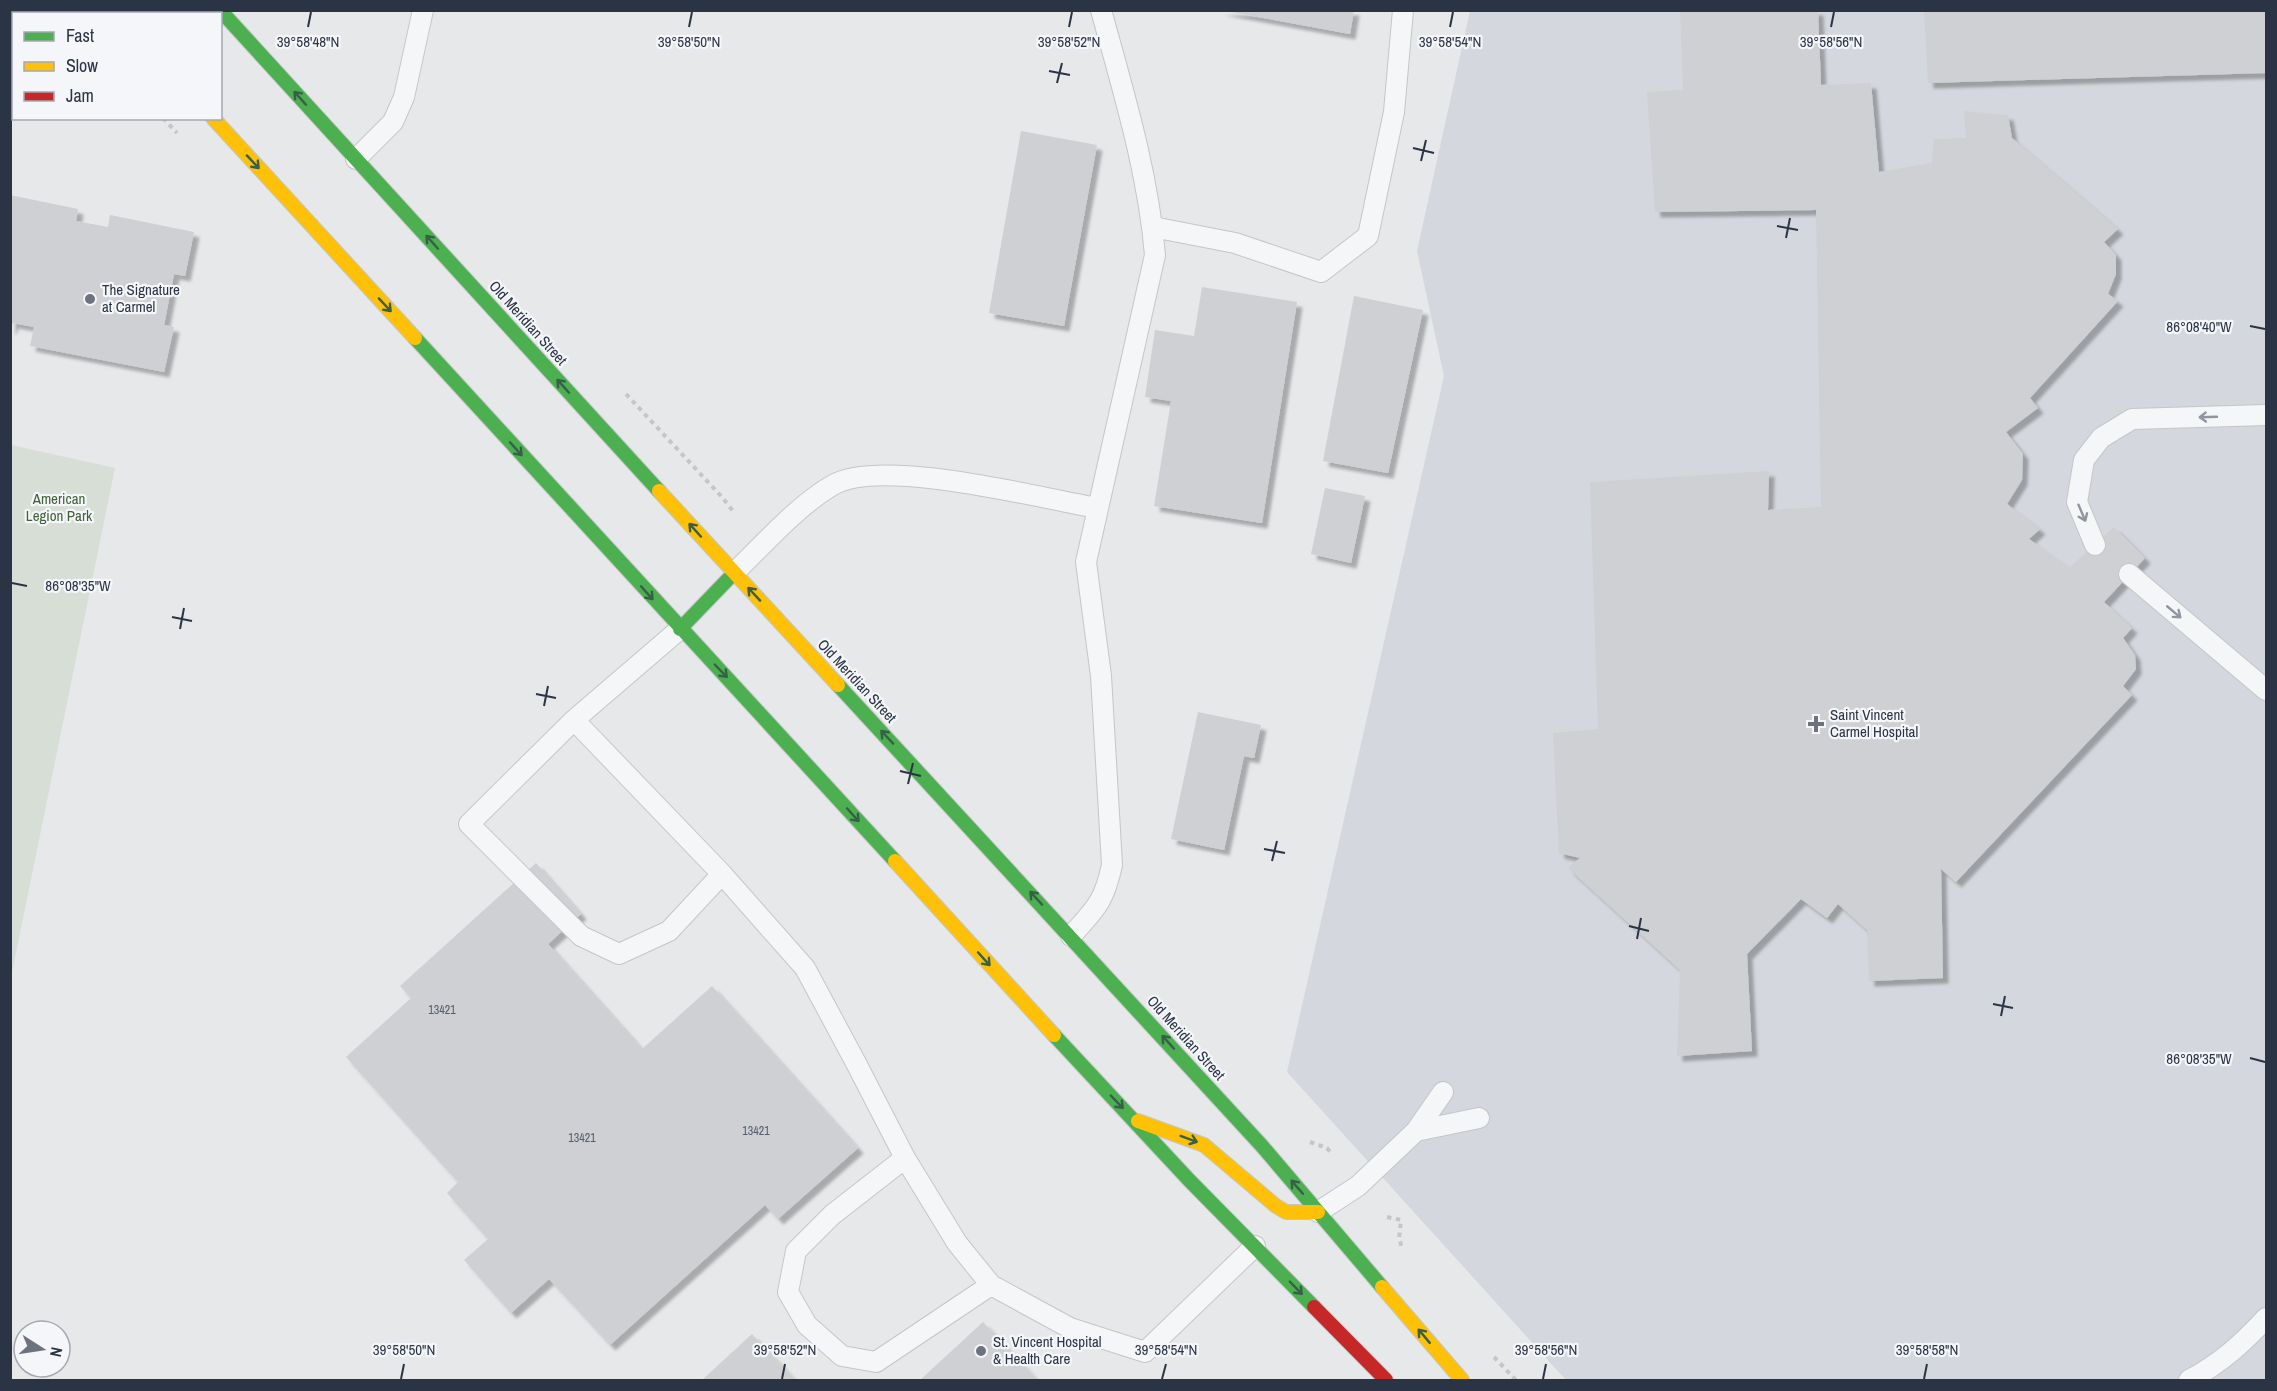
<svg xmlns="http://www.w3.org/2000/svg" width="2277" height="1391" font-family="'Archivo Narrow',sans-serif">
  <defs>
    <filter id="shadow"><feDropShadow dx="5.5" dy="5.5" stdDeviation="1.5" flood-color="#0004"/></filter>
  </defs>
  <rect width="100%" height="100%" fill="#e6e8ea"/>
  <path fill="#d4d7dd" d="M1470 11H2266V1380H1566L1287 1072 1444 376 1417 251Z"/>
  <path fill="#d6ded6" d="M11 445 115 468 11 977 10 445Z"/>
  <path fill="#ced0d3" filter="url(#shadow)" d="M10 10 15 14 12 52H10Z
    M1220 10H1354L1350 34Z
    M1680 10H1818L1821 85 1871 83 1879 172 1932 163 1934 139 1966 138 1964 111 2008 115 2012 138 2118 229 2104 242 2116 255V274L2108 294 2118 301 2030 398 2038 408 2006 432 2023 454 2022 480 2007 504 2040 529 2029 539 2069 568 2114 527 2145 558 2104 602 2132 628 2123 638 2135 655 2136 669 2123 686 2132 695 1956 882 1941 869 1943 978 1869 981 1867 930 1838 904 1827 918 1801 899 1747 954 1752 1051 1677 1056 1680 970 1568 868 1580 858 1559 853 1553 733 1598 729 1590 482 1769 471 1768 510 1821 507 1816 210 1655 212 1647 92 1683 90Z
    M1924 10H2265L2266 73 1928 83Z
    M1021 131 1097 145 1064 326 989 313Z
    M10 195 78 209 76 221 108 227 110 215 194 232 185 276 174 274 164 325 174 327 164 372 30 346 34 327 13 323 10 331Z
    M1202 287 1297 302 1262 523 1154 506 1171 401 1145 397 1155 330 1194 336Z
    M1354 296 1423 310 1388 473 1323 461Z
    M1325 488 1365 496 1351 563 1311 554Z
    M1198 712 1261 725 1254 758 1244 756 1224 850 1171 839Z
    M536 863 581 914 548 944 642 1049 712 986 858 1148 778 1219 765 1205 610 1345 549 1279 511 1313 464 1260 488 1239 447 1193 458 1182 346 1057 411 998 400 986Z
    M983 1322 1037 1380H920Z
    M752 1334 795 1380H702Z"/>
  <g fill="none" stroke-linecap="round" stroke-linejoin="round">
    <g stroke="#c4c6c8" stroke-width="22">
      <path id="lane" d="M356 159 393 122 404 97 423 10
        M1153 227 1235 243 1321 272 1368 236 1394 112 1403 10
        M2095 545 2077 502 2084 460 2101 438 2132 419 2266 415
        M734 573C763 545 798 505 833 485 881 457 1040 498 1097 508
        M2129 574 2266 690
        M680 629 574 720 722 874 805 968 856 1063 905 1158 957 1243 991 1285 1070 1328 1145 1352 1255 1246
        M574 720 469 824 581 936 619 954 669 931 722 874
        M1071 936C1096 908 1104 902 1112 865L1101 676 1086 562 1155 255C1148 171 1123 91 1101 10
        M1416 1131 1443 1092
        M905 1158 832 1215 796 1251 788 1292 807 1325 842 1356 876 1362 991 1285
        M1318 1212 1358 1186 1416 1131 1479 1118
        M2189 1380C2220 1364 2243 1343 2266 1318"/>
    </g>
    <g stroke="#c4c6c8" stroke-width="16">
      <path id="fast" d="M220 10 659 491
        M415 338 895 861
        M680 629 734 573
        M838 685 1262 1146 1382 1287
        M1054 1035 1189 1180 1314 1307"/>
    </g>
    <g stroke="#c4c6c8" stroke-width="16">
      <path id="slow" d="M213 118 415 338
        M659 491 838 685
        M895 861 1054 1035
        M1138 1121 1204 1145 1276 1206 1286 1212H1318
        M1382 1287 1462 1380"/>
    </g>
    <g stroke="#c4c6c8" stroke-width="16">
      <path id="jam" d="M113 10 116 14
        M1314 1307 1386 1380"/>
    </g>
    <path stroke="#c5c6ca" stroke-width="4" stroke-dasharray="4.5 4.5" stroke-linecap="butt" d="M62 10 64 14
      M163 118 177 133
      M626 394 721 496 733 511
      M1310 1142 1327 1148 1332 1154
      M1387 1217 1401 1220 1399 1238 1402 1248
      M1494 1357 1516 1380"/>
    <use href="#lane" stroke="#f5f6f7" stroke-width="20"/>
    <use href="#fast" stroke="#4caf50" stroke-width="14"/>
    <use href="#slow" stroke="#ffc107" stroke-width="14"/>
    <use href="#jam" stroke="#c62828" stroke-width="14"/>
  </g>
  <defs><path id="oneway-shaft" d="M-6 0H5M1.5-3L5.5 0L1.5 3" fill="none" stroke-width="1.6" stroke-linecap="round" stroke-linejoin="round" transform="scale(1.5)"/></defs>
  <g stroke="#375f49">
    <use href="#oneway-shaft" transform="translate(300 98) rotate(-132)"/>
    <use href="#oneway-shaft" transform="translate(253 162) rotate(47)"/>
    <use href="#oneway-shaft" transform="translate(432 242) rotate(-132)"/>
    <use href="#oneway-shaft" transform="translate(385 305) rotate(47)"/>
    <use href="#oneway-shaft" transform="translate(563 386) rotate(-132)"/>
    <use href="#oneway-shaft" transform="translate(516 449) rotate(48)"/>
    <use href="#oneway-shaft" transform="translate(695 530) rotate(-132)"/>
    <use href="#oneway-shaft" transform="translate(647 593) rotate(48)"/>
    <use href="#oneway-shaft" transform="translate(754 594) rotate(-133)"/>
    <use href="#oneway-shaft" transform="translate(721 671) rotate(46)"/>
    <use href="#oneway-shaft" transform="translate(887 737) rotate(-133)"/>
    <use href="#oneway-shaft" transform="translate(853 815) rotate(48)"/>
    <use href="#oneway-shaft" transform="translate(1036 898) rotate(-133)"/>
    <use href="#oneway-shaft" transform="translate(984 959) rotate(48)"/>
    <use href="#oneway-shaft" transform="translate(1168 1042) rotate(-132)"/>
    <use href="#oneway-shaft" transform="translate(1117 1102) rotate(46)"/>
    <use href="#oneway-shaft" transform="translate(1189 1139) rotate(20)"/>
    <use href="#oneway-shaft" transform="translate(1297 1187) rotate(-131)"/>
    <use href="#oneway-shaft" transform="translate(1296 1288) rotate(46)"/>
    <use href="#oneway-shaft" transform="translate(1424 1336) rotate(-130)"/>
  </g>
  <g stroke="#90959e">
    <use href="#oneway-shaft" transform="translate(2208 417) rotate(178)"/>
    <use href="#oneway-shaft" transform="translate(2082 513) rotate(67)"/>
    <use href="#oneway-shaft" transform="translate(2174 612) rotate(40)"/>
  </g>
  <path fill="none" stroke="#2b3445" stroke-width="2" d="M308 27 311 12M689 27 692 12M1069 27 1072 12M1450 27 1453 12M1831 27 1834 12M1049 71 1070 75M1057 83 1062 63M1413 148 1434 153M1421 161 1426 140M1777 226 1798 230M1786 238 1790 218M2250 326 2265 329M12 583 27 586M172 617 192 621M180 629 184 608M536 694 556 698M544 706 548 686M900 771 921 776M908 784 913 763M1264 849 1285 853M1272 861 1277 841M1629 926 1649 931M1637 939 1641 918M1993 1004 2013 1008M2001 1016 2005 996M2250 1058 2265 1062M401 1379 404 1364M782 1379 785 1364M1162 1379 1166 1364M1543 1379 1546 1364M1924 1379 1927 1364"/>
  <g fill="#6c737f" stroke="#f4f6f9" stroke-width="2">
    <circle cx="90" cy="299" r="6"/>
    <path d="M1813 715h6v6h6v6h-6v6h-6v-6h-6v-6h6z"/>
    <circle cx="981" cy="1351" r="6"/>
  </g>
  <g text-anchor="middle" stroke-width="4.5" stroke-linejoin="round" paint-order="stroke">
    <g font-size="12" fill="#545c69">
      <text x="442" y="1014">13421</text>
      <text x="756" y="1135">13421</text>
      <text x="582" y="1142">13421</text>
    </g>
    <g font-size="15" fill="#2b3445" stroke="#f4f6f9" text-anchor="start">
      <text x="102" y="295">The Signature<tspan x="102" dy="17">at Carmel</tspan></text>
      <text x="1830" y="720">Saint Vincent<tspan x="1830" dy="17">Carmel Hospital</tspan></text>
      <text x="993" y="1347">St. Vincent Hospital<tspan x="993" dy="17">&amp; Health Care</tspan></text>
    </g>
    <g font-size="15" fill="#2b3445" stroke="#f4f6f9">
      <text transform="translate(528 323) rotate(48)" y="5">Old Meridian Street</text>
      <text transform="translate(857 681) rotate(47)" y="5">Old Meridian Street</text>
      <text transform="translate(1186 1038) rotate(48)" y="5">Old Meridian Street</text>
    </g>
    <g font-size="15" fill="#3f6138" stroke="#f4f6f9">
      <text x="59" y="504">American<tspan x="59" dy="17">Legion Park</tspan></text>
    </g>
  </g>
  <g font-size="15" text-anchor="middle" fill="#2b3445" stroke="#f4f6f9" stroke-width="4.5" stroke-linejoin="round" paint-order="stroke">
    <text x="308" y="47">39°58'48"N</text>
    <text x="689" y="47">39°58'50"N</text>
    <text x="1069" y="47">39°58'52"N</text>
    <text x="1450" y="47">39°58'54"N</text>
    <text x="1831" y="47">39°58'56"N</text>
    <text x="2199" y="332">86°08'40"W</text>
    <text x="78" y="591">86°08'35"W</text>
    <text x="2199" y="1064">86°08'35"W</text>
    <text x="404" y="1355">39°58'50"N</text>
    <text x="785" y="1355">39°58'52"N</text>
    <text x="1166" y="1355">39°58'54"N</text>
    <text x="1546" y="1355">39°58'56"N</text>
    <text x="1927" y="1355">39°58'58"N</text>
  </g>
  <rect width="2277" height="1391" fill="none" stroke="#2b3445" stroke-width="24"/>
  <rect x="12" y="12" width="210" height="108" fill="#f4f6f9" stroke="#a4a8b1" stroke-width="1.5"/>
  <rect x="24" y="32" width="30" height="9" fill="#4caf50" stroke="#a4a8b1" stroke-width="1.5"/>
  <text x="66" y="42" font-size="18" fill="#2b3445">Fast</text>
  <rect x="24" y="62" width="30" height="9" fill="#ffc107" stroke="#a4a8b1" stroke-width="1.5"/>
  <text x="66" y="72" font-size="18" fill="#2b3445">Slow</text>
  <rect x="24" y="92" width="30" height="9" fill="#c62828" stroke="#a4a8b1" stroke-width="1.5"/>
  <text x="66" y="102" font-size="18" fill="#2b3445">Jam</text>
  <g transform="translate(42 1349) rotate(102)"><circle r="28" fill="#f4f6f9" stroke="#a4a8b1" stroke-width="1.5"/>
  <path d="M0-4.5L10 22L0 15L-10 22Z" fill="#6c737f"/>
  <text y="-9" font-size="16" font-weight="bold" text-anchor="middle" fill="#2b3445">N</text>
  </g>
</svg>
